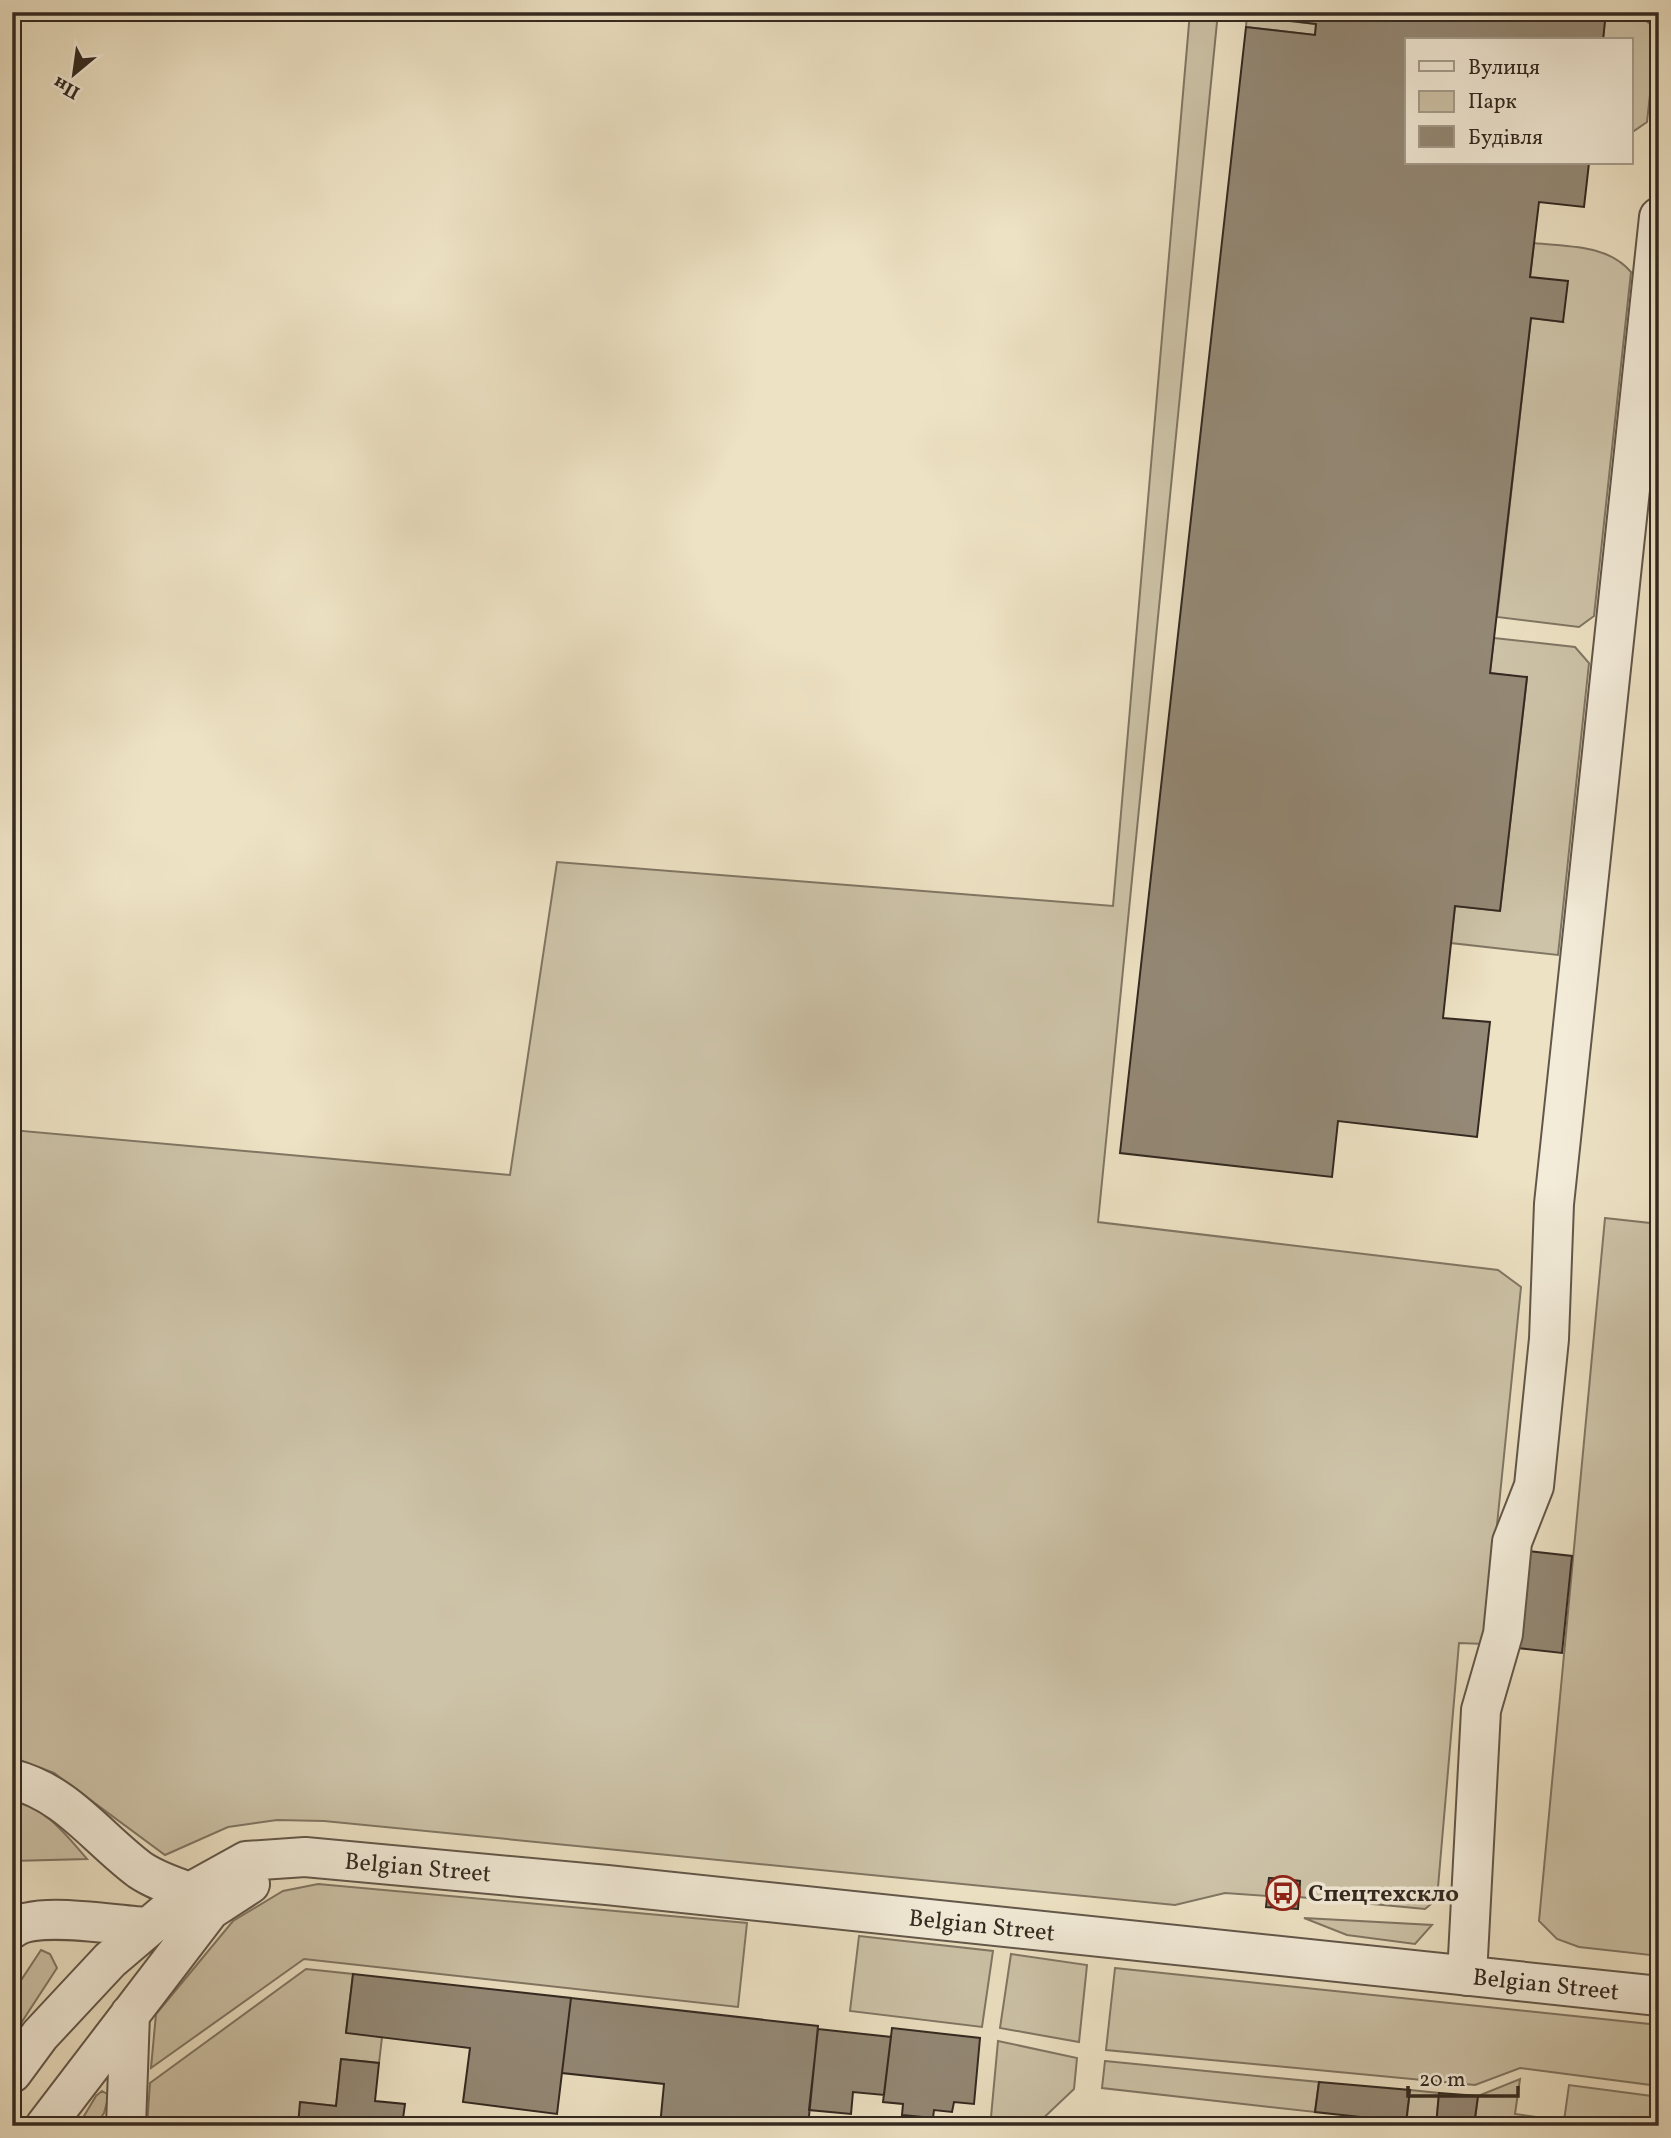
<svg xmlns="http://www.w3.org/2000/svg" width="1671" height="2138" font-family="Vollkorn,serif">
  <rect width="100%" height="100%" fill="#ede2c4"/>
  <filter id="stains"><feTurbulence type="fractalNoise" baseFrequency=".00286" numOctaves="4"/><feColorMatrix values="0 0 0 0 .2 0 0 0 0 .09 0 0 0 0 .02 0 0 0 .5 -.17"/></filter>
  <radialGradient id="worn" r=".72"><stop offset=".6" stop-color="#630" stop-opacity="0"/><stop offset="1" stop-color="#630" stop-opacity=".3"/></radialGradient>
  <path fill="#cdc3a8" stroke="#807664" stroke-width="2" d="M1190 12H1218L1098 1222 1498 1270 1521 1287 1485 1644 1459 1643 1437 1899 1425 1909 1299 1897 1300 1881 1269 1878 1267 1896 1225 1893 1175 1905 324 1821 277 1820 228 1827 165 1855 54 1773 12 1757V1130L510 1175 557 862 1113 906Z
    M1247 12H1262L1261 18 1316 24 1315 35 1246 27Z
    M1605 15 1645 20 1657 30 1647 122 1631 133V40H1603Z
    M1534 243C1568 247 1607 244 1631 272L1594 616 1579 627 1497 617 1531 318 1563 322 1530 277Z
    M1494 638 1575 647 1589 663 1558 955 1451 943 1455 906 1500 911 1527 678 1490 673Z
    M1605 1218 1659 1224V1956L1579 1947 1557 1939 1539 1921Z
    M12 1802C44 1805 68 1837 87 1859L12 1861Z
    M318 1884 747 1923 738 2007 304 1959 151 2068 156 2014 233 1921 283 1891Z
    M1304 1918 1432 1925 1415 1944 1347 1935Z
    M859 1936 993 1951 982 2027 850 2011Z
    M41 1950 50 1954 57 1968 12 2037V1994Z
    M1011 1954 1087 1965 1079 2042 1000 2028Z
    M1115 1968 1659 2025V2086L1520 2068 1475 2085 1106 2050Z
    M306 1969 353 1974 346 2032 382 2037 379 2063 341 2059 336 2106 301 2102 298 2126H147L150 2083Z
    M998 2041 1077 2058 1074 2089 1035 2126H984L991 2117Z
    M1105 2061 1319 2082 1315 2112 1102 2088Z
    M1520 2079 1515 2114 1564 2121 1569 2085 1659 2097V2126H1474L1478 2096Z
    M1410 2090 1439 2093 1436 2126H1406Z
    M102 2091 109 2095 104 2113 95 2126H78L96 2096Z"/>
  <path fill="#948976" stroke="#332921" stroke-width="2" d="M1262 12H1606L1603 40H1407V163H1589L1584 207 1539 202 1530 277 1568 281 1563 322 1531 318 1490 673 1527 677 1500 911 1455 906 1443 1018 1490 1022 1477 1137 1338 1121 1332 1177 1120 1153 1246 27 1315 35 1316 24 1261 17Z
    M1659 1156V1220L1651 1219Z
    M1528 1551 1572 1556 1562 1653 1518 1648Z
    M1269 1878 1300 1881 1298 1909 1266 1907Z
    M353 1974 571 1998 557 2114 463 2102 470 2048 346 2033Z
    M571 1998 818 2026 808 2126H660L664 2084 562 2073Z
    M892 2028 980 2038 974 2104 954 2102 952 2112 934 2110 933 2118 902 2115 903 2104 883 2102Z
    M818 2029 891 2037 884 2095 853 2092 851 2114 809 2110Z
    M341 2059 379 2063 375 2101 405 2104 402 2126H298L300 2102 336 2106Z
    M1319 2082 1410 2090 1406 2122 1315 2112Z
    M1439 2093 1478 2096 1474 2126H1436Z"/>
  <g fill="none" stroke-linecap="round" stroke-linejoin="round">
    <g stroke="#62574a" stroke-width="42">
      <path id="minor" d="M12 1779C67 1793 97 1838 140 1870 155 1880 172 1886 190 1892
        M12 1929C36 1910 116 1926 149 1927
        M1467 1976 1481 1710 1503 1634 1512 1542 1534 1486 1549 1339 1554 1204 1659 217
        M12 2073 40 2035 110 1960 190 1892 246 1861 305 1857 607 1885 1659 1996
        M45 2126 210 1910 250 1884
        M126 2126 130 2014"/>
    </g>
    <use href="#minor" stroke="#f3ecd9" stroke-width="38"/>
  </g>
  <defs>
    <g id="bus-ring" transform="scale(1.75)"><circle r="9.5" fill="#f3ecd9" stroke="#8f2418" stroke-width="1.5"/><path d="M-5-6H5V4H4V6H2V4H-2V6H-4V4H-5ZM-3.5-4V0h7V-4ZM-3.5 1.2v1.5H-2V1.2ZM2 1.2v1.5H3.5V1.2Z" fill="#8f2418"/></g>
  </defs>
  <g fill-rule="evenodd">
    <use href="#bus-ring" x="1283" y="1893"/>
  </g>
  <g text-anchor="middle" stroke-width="7" stroke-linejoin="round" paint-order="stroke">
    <g font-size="24" fill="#332921" stroke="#f3ecd9">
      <text transform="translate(418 1867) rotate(5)" y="8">Belgian Street</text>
      <text transform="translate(982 1925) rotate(6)" y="8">Belgian Street</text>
      <text transform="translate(1546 1984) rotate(6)" y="8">Belgian Street</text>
    </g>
    <g font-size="24" font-weight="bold" fill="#332921" stroke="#f3ecd9" text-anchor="start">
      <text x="1308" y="1901">Спецтехскло</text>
    </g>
  </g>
  <rect width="1671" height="2138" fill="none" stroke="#ede2c4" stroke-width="42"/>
  <rect x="14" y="14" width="1643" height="2110" fill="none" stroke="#332921" stroke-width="3.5"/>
  <rect x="21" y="21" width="1629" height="2096" fill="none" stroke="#332921" stroke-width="2"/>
  <rect x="1405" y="38" width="228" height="126" fill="#f3ecd9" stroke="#a69e8f" stroke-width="2"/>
  <rect x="1419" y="61" width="35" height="10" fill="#f3ecd9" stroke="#a69e8f" stroke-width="2"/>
  <text x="1468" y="74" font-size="21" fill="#332921">Вулиця</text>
  <rect x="1419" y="91" width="35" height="21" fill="#cdc3a8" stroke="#a69e8f" stroke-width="2"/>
  <text x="1468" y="108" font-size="21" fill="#332921">Парк</text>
  <rect x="1419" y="126" width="35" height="21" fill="#948976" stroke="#a69e8f" stroke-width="2"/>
  <text x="1468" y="144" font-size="21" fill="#332921">Будівля</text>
  <g transform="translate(74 74) rotate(209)" stroke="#f3ecd9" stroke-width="5" paint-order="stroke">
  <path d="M0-5L12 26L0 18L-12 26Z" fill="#332921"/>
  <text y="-10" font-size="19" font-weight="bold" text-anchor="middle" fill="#332921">Пн</text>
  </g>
  <path d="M1408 2086v10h110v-10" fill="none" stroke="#332921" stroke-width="3.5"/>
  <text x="1419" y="2086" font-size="21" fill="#332921" stroke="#f3ecd9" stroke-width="5" paint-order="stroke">20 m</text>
  <rect width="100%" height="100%" filter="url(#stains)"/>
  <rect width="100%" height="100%" fill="url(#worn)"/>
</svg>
